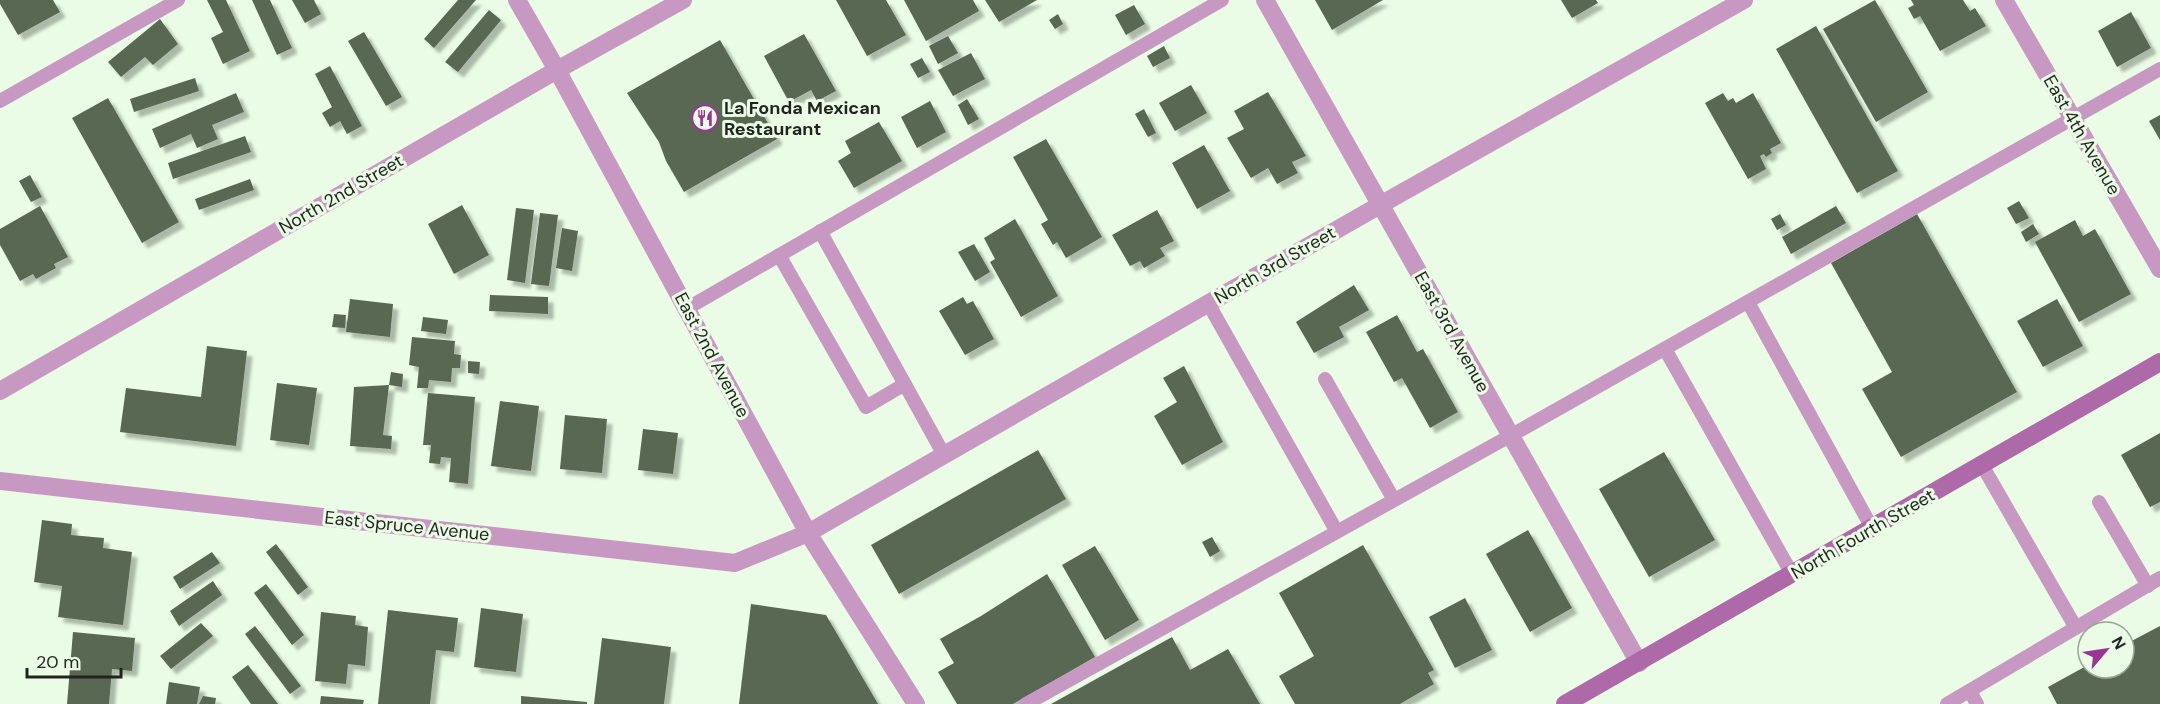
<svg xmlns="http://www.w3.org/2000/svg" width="2160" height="704" font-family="'DM Sans',sans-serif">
  <defs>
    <filter id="shadow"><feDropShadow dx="5.5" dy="5.5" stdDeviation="1.5" flood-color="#0004"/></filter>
  </defs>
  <rect width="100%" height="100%" fill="#eafce5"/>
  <path fill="#586753" filter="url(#shadow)" d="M0 0H53L60 12 18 35 0 4Z
    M207 0H226L250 51 223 64 211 38 223 32Z
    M252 0H270L292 48 277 55Z
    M292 0H314L321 14 305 23Z
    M458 0H476L434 48 424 39Z
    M836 0H886L906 35 867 56Z
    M904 0H973L979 11 926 41Z
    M985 0H1037L999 22Z
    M1315 0H1383L1332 30Z
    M1561 0H1596L1598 3 1572 18Z
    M1875 0 1928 92 1876 122 1823 29Z
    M1911 0H1963L1970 11 1975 8 1986 26 1940 51 1920 16 1914 19 1908 8 1914 5Z
    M1134 5 1145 24 1126 35 1115 15Z
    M489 10 501 20 458 72 445 62Z
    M2131 12 2151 48 2117 67 2098 31Z
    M1058 14 1063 24 1055 29 1049 20Z
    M160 19 178 44 153 65 145 57 121 77 108 62Z
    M1816 26 1898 171 1857 193 1776 49Z
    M364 32 402 97 386 106 348 41Z
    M804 34 836 91 817 101 811 90 789 102 764 56Z
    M948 36 958 53 938 64 929 46Z
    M720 40 777 139 684 192 666 161 659 142 627 93Z
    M1164 46 1170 58 1153 67 1147 56Z
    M971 53 985 79 953 96 938 70Z
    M922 58 930 72 918 78 910 64Z
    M330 66 362 126 347 134 340 121 330 127 322 113 332 107 315 74Z
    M195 78 199 91 134 112 130 99Z
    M1191 85 1207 113 1175 131 1159 103Z
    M1268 92 1306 156 1292 162 1298 173 1277 184 1268 168 1251 178 1227 138 1244 129 1234 111Z
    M236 93 244 112 212 125 218 139 197 148 191 134 160 148 152 129Z
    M1723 93 1728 101 1733 98 1736 103 1753 93 1781 143 1770 149 1772 153 1766 157 1764 154 1760 156 1766 169 1748 179 1705 103Z
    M108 98 179 222 142 243 72 118Z
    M967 99 979 119 968 125 958 105Z
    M930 101 946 132 917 148 901 117Z
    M1144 109 1156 133 1148 137 1135 114Z
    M2160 115V140L2149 121Z
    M879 122 902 161 854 188 838 161 851 153 845 141Z
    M245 136 251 152 173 179 168 163Z
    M1046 139 1102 237 1066 258 1057 242 1053 245 1041 224 1048 220 1013 157Z
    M1204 145 1230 191 1197 209 1172 163Z
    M30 175 42 197 31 202 19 181Z
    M250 179 254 190 199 210 195 199Z
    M2019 201 2029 218 2016 224 2007 208Z
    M462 205 489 255 454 274 428 224Z
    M40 206 68 257 54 264 56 268 36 279 33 274 20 281 0 245V229Z
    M1836 206 1846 223 1791 254 1782 237Z
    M516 208 534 210 525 283 507 280Z
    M1157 210 1174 241 1160 248 1165 256 1144 268 1140 261 1130 266 1112 235Z
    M540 213 558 215 549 286 531 284Z
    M1780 214 1786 225 1777 230 1771 219Z
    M1917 214 2017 392 1901 457 1862 389 1892 372 1831 263Z
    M1015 219 1058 296 1021 317 990 262 995 259 984 238Z
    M2075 220 2083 236 2095 229 2131 294 2079 322 2035 242Z
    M2033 224 2039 234 2026 242 2021 232Z
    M562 228 578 231 572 271 556 268Z
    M974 244 990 272 975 281 958 252Z
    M1354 285 1369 310 1339 327 1344 337 1314 353 1296 322Z
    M490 295 548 297V314L489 311Z
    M963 297 967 304 973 301 994 339 965 355 939 311Z
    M350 299 393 304 390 337 346 332Z
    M2057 299 2083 346 2043 367 2017 321Z
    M334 314 346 315 345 328 332 327Z
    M1397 315 1417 352 1423 349 1458 412 1430 428 1402 378 1394 382 1366 332Z
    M423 317 448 320 446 334 421 331Z
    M412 337 455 341 454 354 461 355 460 368H452L451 382 429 380 428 388H417L419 367 409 365Z
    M207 346 247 351 236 446 120 432 126 388 201 397Z
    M468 361 480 362 479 374 468 373Z
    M1184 366 1223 442 1182 465 1154 416 1177 402 1163 378Z
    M391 372 403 374 402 387 389 385Z
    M277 383 317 388 309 445 270 440Z
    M389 385 383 435 392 436 391 449 350 446 354 387Z
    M428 393 475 397 468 484 449 482 451 458 441 457 440 464 429 463 431 445H423Z
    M500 401 539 406 531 471 491 466Z
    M565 415 607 419 602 473 560 469Z
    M643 429 678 433 673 474 638 470Z
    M2160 433V502L2150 507 2121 455Z
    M1038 450 1066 499 899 594 871 545Z
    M1664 452 1715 540 1649 577 1599 489Z
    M42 520 72 524 71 535 104 538 103 548 132 552 123 625 58 617 62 586 34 582Z
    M1528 530 1572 608 1530 632 1486 554Z
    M1212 537 1220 551 1210 557 1202 542Z
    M276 544 308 587 298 595 266 552Z
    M1363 545 1434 670 1428 673 1434 684 1400 704H1295L1279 676 1314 656 1279 593Z
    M1095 546 1139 620 1105 640 1062 565Z
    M212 552 220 563 180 589 173 577Z
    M1047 574 1095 657 1013 704H957L938 672 954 663 940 639 981 616Z
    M213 581 222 595 179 626 170 611Z
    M266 584 304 635 292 645 254 593Z
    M1465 598 1492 650 1455 668 1429 617Z
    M751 604 826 615 878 704H739Z
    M481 608 523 614 516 672 474 667Z
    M388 610 458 618 454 652 436 650 430 704H378Z
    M321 612 356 616 355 625 368 627 365 666 348 664 346 684 315 681Z
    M201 623 213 636 171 669 160 656Z
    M255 626 301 686 290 694 245 634Z
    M2160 626V704H2057L2048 687 2088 665V668H2124V645Z
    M73 632 135 638 132 671 112 669 109 704H67Z
    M1172 637 1190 670 1228 649 1260 704H1051Z
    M602 638 671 647 664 704H594Z
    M248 665 278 704H251L232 677Z
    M169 682 200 687 197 704H166Z
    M203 696 216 698 215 704H199Z
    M321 696 364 700 363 704H320Z
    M521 696 587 702V704H521Z"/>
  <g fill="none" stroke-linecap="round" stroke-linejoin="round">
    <path stroke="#c799c2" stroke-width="14" d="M0 101 178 0
      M820 231 944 455
      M779 255 866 407 905 384
      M1748 302 1872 528
      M1208 303 1337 532
      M686 309 1222 0
      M1665 349 1792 574
      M1325 379 1394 500
      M1982 465 2076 628
      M2099 502 2148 586
      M1970 691 1977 704
      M1026 704 1510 436 2160 69
      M1947 704 2160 578"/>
    <path stroke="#c799c2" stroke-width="18" d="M517 0 557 70 808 533 916 704
      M1265 0 1639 663
      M2004 0 2160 269
      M0 391 557 70 683 0
      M0 481 735 563 808 533 1380 205 1744 0"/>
    <path stroke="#ae6aa8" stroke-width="18" d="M1565 704 2160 362"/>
  </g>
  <defs>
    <g id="restaurant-ring" transform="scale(1.35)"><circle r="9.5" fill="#eafce5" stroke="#9c3496" stroke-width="1.5"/><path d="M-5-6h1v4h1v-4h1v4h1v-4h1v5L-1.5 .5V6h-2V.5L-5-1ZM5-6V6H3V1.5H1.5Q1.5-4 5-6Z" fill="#9c3496"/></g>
  </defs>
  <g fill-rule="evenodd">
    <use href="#restaurant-ring" x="705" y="118"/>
  </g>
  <g text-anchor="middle" stroke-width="6" stroke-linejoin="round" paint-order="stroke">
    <g font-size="18" font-weight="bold" fill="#1f251d" stroke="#eafce5" text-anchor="start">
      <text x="724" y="114">La Fonda Mexican<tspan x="724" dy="21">Restaurant</tspan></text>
    </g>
    <g font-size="18" fill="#1f251d" stroke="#eafce5">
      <text transform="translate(2082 135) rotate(60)" y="6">East 4th Avenue</text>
      <text transform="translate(341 194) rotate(-30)" y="6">North 2nd Street</text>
      <text transform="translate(1275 265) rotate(-30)" y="6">North 3rd Street</text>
      <text transform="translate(1452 332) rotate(61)" y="6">East 3rd Avenue</text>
      <text transform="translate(712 355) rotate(62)" y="6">East 2nd Avenue</text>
      <text transform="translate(407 526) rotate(6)" y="6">East Spruce Avenue</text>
      <text transform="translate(1863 534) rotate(-30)" y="6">North Fourth Street</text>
    </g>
  </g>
  <g transform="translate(2106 650) rotate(61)"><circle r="28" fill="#eafce5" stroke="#99a695" stroke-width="1.5"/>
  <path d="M0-4.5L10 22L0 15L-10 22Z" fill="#9c3496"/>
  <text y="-9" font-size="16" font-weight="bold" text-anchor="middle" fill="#1f251d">N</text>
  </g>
  <path d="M27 668v9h94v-9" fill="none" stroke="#1f251d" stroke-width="3"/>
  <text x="36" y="668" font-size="18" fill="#1f251d" stroke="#eafce5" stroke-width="4.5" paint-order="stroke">20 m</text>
</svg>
